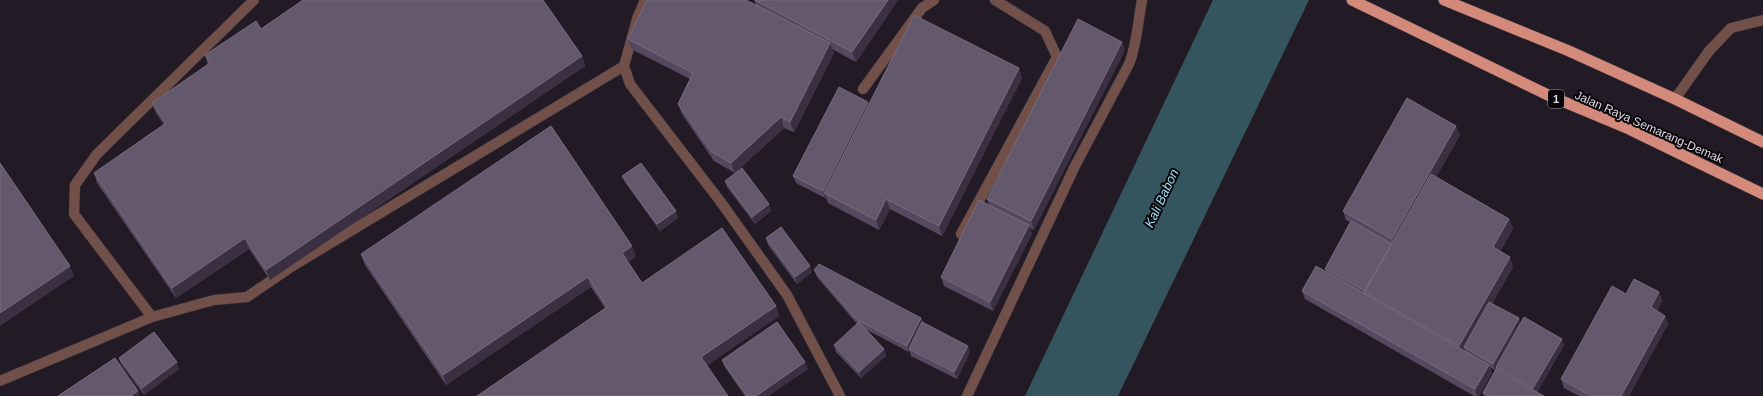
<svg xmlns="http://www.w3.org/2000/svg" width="1763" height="396" font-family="Arial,sans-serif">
  <rect width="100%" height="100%" fill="#221b26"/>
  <path fill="#34545e" d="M1213 0H1309L1118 396H1025Z"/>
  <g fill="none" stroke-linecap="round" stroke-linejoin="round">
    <g stroke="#3c3540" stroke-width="11">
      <path id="service" d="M645 0 637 19 624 66 630 84 720 201 787 295 840 396
        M863 89 922 8 934 0
        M1675 99 1709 51 1731 28 1763 20
        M961 234 1057 57 1045 31 995 0
        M152 317 74 214 75 185 97 154 254 0
        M0 381 152 317 214 300 247 297 291 267 624 66
        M967 396 1075 166 1129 64C1137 44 1138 21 1142 0"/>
    </g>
    <g stroke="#3c3540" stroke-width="12">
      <path id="trunk" d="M1352 0 1550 96 1629 129 1763 194
        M1444 0 1569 51 1675 99 1763 142"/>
    </g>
    <use href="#service" stroke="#705049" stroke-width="10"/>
    <use href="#trunk" stroke="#d48a7a" stroke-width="11"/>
  </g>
  <path fill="#55495f" d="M754 0H898L856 62 832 49 834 53 794 132 784 128 735 173 714 161 682 114 678 104 690 79 631 49 628 39 756 5Z
    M261 29 582 56 585 66 270 280 249 249 176 298 97 183 94 173 164 125 156 113 152 103 208 65 205 55Z
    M1125 50 1034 230 1030 228 1032 234 993 311 944 286 941 277 989 205 987 199Z
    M1019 68 1022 78 942 236 890 209 879 230 828 203 826 197 825 198 796 183 793 176 868 102 869 105Z
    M1460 135 1436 177 1509 219 1513 229 1500 251 1513 267 1492 304 1519 318 1520 323 1564 345 1537 392 1544 396H1484L1483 393 1495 370 1490 367 1492 373 1479 396H1474L1305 299 1302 291 1326 271 1325 269 1350 222 1346 220 1343 211Z
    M622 176 676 211 678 218 660 231 625 182Z
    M725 181 769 204 771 211 755 224 727 187Z
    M766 238 812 272 797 284 768 245Z
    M361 254 636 256 628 262 642 283 776 306 779 316 707 365 605 308 591 287 446 385 365 265Z
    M814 270 921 318 923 322 970 352 957 379 911 356 910 352H909L865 329 884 349 886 356 861 378 836 352 834 345 857 324 817 277Z
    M1659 292 1662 301 1657 311 1665 316 1668 324 1629 396H1579L1564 388 1561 379Z
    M119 358 179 369 144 395 121 364Z
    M722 360 805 362 808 369 768 396H745L724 366Z"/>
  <path fill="#3b3042" d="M888 0H898L856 62 852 52Z
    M1122 42 1125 50 1034 230 1031 221Z
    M830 43 834 53 794 132 790 122Z
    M582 56 585 66 270 280 266 270Z
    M1019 68 1022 78 942 236 939 226Z
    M868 102 870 109 824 193 826 197 825 198 823 191Z
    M781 117 784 128 735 173 731 163Z
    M1456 126 1460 135 1395 248 1392 239Z
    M886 199 890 209 879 230 876 220Z
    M769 204 771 211 755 224 752 217Z
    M676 211 678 218 660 231 657 224Z
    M1509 219 1513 229 1497 257 1493 247Z
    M1029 225 1032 234 993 311 990 302Z
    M245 238 249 249 176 298 172 288Z
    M632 246 636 256 626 263 622 253Z
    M1510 257 1513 267 1467 349 1464 347 1465 351 1463 356 1459 346Z
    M70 266 74 276 0 326V313Z
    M810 266 812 272 797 284 795 277Z
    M588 277 591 287 446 385 443 375Z
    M1659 292 1662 301 1654 316 1651 307Z
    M776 306 779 316 705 367 701 357Z
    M1665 316 1668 324 1629 396H1621Z
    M921 318 924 325 909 349 910 352H909L907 346Z
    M1519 318 1521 325 1496 367V369L1495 370 1493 364Z
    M1562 339 1564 345 1536 395 1533 388Z
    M968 346 970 352 957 379 954 372Z
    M884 349 886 356 861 378 859 372Z
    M177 362 179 369 144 395 142 388Z
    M805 362 808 369 768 396H756Z
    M1489 365 1492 373 1479 396H1477L1475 389Z
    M138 391 140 396H131Z"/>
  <path fill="#64586d" stroke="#776c7f" d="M303 0H543L582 56 266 270 245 238 172 288 94 173 166 123 152 103 210 63 205 55 256 21 261 29Z
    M647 0H746L830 43 790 122 781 117 731 163 711 151 678 104 693 73 628 39Z
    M755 0H888L852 52Z
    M914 15 1019 68 939 226 886 199 876 220 824 193Z
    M1078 19 1122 42 1031 221 987 199Z
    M839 87 868 102 823 191 793 176Z
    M1407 98 1456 126 1392 239 1343 211Z
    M551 126 632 246 622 253 642 283 722 228 776 306 701 357 728 396H477L607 307 588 277 443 375 361 254Z
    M0 163 70 266 0 313Z
    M641 163 676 211 657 224 622 176Z
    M742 168 769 204 752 217 725 181Z
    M1431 174 1509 219 1493 247 1510 257 1459 346 1364 292Z
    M979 200 1029 225 990 302 941 277Z
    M1351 221 1392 244 1365 291 1325 269Z
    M781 227 810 266 795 277 766 238Z
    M819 264 921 318 907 346 856 319 814 270Z
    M1316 266 1489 365 1475 389 1302 291Z
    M1634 279 1659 292 1651 307 1665 316 1621 396H1591L1561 379 1612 286 1626 294Z
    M1489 302 1519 318 1493 364 1464 347Z
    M1524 317 1562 339 1533 388 1496 367Z
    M777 322 805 362 756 396H747L722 360Z
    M859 322 884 349 859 372 834 345Z
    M922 322 968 346 954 372 909 349Z
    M154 332 177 362 142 388 119 358Z
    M115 358 138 391 131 396H58Z
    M1496 369 1544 396H1489L1483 393Z"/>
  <g text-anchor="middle" stroke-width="4" stroke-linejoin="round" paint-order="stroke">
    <rect fill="#0a070b" stroke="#9e99a0" stroke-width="1" x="1548" y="90" width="16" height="18" rx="3"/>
    <g font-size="11" font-weight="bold" fill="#ded8e0">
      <text x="1556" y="103">1</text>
    </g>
    <g font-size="12" fill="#ded8e0" stroke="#0a070b">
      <text transform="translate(1649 127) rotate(24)" y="4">Jalan Raya Semarang-Demak</text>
    </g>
    <g font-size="13" font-style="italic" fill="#9fdef4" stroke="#0a070b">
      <text transform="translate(1161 198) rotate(-65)" y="5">Kali Babon</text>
    </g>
  </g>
</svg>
